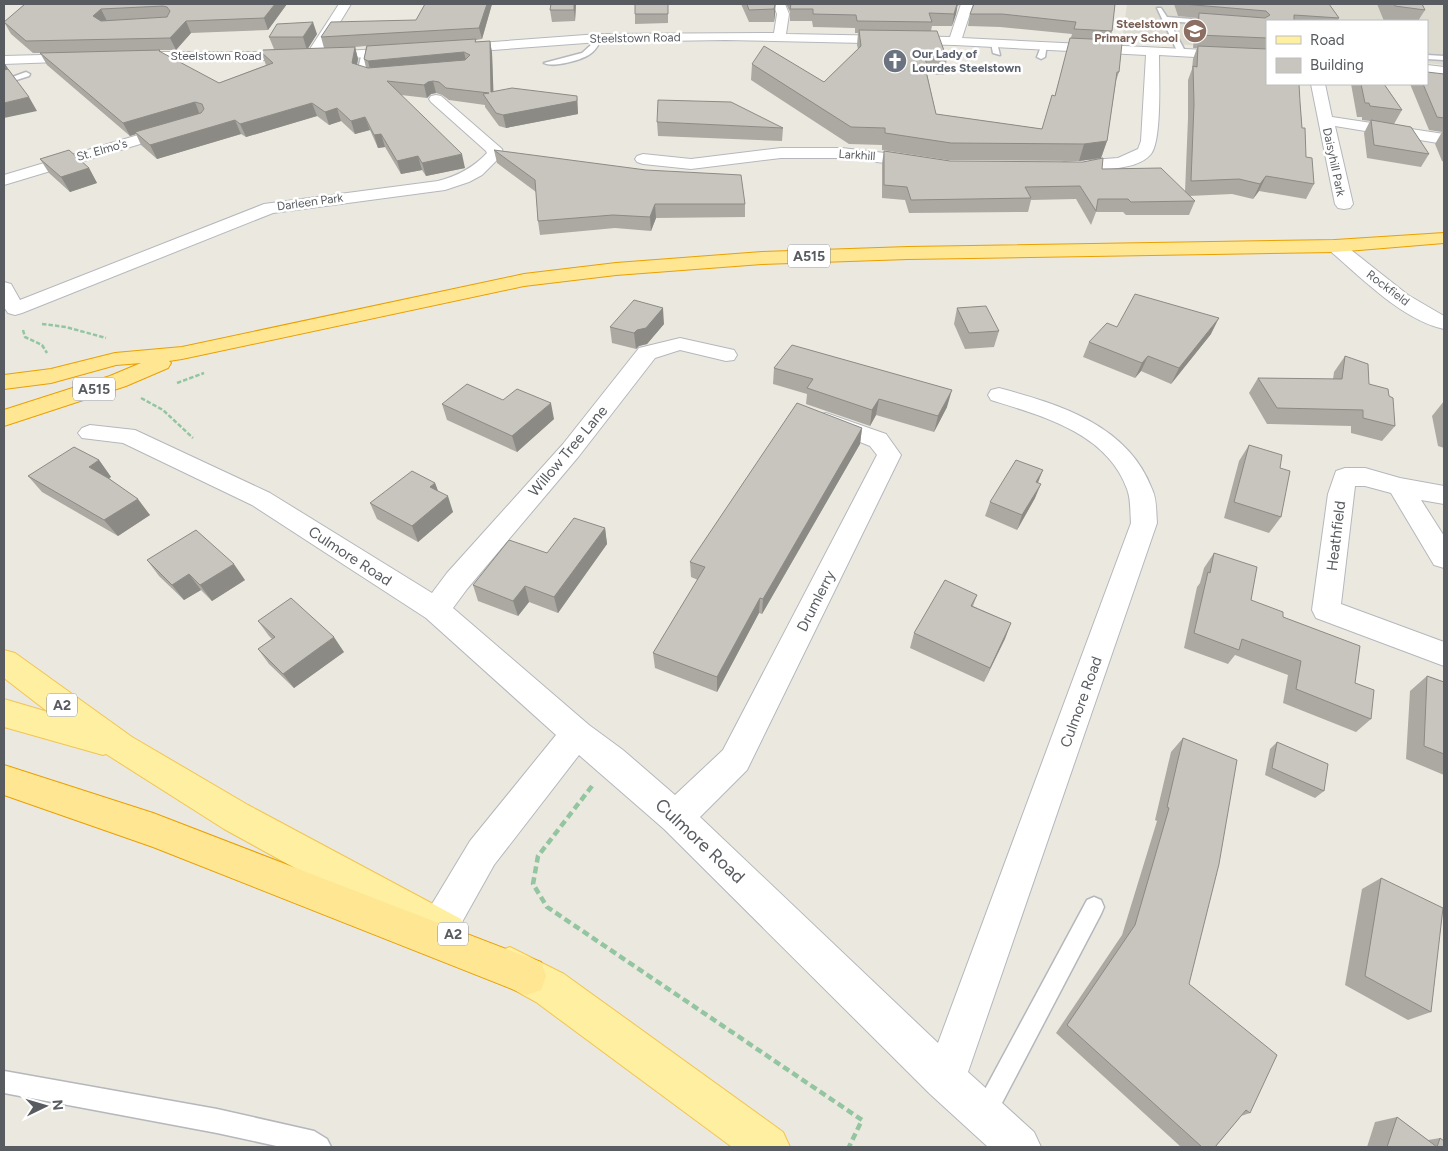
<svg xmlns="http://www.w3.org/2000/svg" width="1448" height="1151" font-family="Figtree,sans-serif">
  <rect width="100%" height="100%" fill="#ebe9df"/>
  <path fill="#dddad0" d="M1127 4H1444V65L1427 63V21H1267V51L1122 40Z"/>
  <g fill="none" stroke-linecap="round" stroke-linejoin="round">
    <g stroke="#b5b7bc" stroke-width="3">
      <path id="service" d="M1157 8H1161L1167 17 1215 21 1218 23 1215 25 1169 21 1185 51 1178 53Z
        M597 37 602 38C599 44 596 50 590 54 582 60 553 68 544 63L582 53 592 44Z
        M994 41 997 43 1000 55 993 53 991 43Z
        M1042 44 1047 45 1045 57 1041 59 1037 57Z
        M362 52 369 54 365 73 374 75V79L357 74Z
        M1427 55 1444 56V60L1427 59Z
        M26 72 30 74 29 76 4 84V80Z
        M1094 897 1101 900 1104 907 1101 914 992 1122 984 1126 976 1122 972 1114 976 1106 1087 900Z
        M4 1071 217 1109 314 1131 327 1139 331 1147H281L217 1133 4 1093Z"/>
    </g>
    <g stroke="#b5b7bc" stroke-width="2">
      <path id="minor" d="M339 4H351L322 52 402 48 409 52 407 55 312 60H130L123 56 130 52H308Z
        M773 4H785L789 14 786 34 950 37 961 4H973L962 38 1267 53V61L1159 55C1159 76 1162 140 1151 154 1142 165 1125 167 1112 169 1095 172 1075 175 1058 170L1056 167 1058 164 1064 162 1118 158 1138 149 1141 141 1146 55 955 45 725 40 599 42 452 53 446 49 452 45 599 34 774 33 777 14Z
        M80 54 85 55 87 58 85 61 4 64V56Z
        M1427 65 1444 67V75L1427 73Z
        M1311 84H1325L1332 117 1444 134V144L1335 126 1353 204 1350 208 1344 209 1338 208 1335 204Z
        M436 95 441 96 502 149 503 154 482 175 469 182 445 190 273 213 22 313 15 315 8 313 4 307V282L11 284 20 300 264 204 438 181C457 176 473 168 487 153L486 151 431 102 429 99 431 96Z
        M175 124 180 126 183 129 180 132 4 185V175Z
        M781 148H842L919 157 925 159 927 162 925 165 919 167 842 158H781L691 169 643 164 637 162 635 159 637 156 643 154 691 159Z
        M1335 240 1341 242 1408 295 1444 316V329C1402 320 1361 277 1329 250L1326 246 1329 242Z
        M680 338 734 350 737 355 734 360 726 361 680 350 655 358 579 456 467 589 453 608 589 725 623 750 675 795 723 750 877 455 870 446 818 425 814 420 818 415 826 413 886 434 901 455 747 770 700 817 938 1043 1131 523C1130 512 1131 499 1127 489 1107 433 1042 416 991 400L988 395 991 390 999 388C1059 404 1128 425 1152 489 1157 499 1156 512 1157 523L968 1072 1034 1132 1041 1147H988L930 1094 664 829 579 755 494 865 452 940 439 946 426 940 420 927 426 914 470 841 556 735 426 618 252 505 123 443 82 438 78 433 82 428 90 425 135 430 270 493 432 593 447 573 563 444 639 348Z
        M1345 468H1365L1400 478 1444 486V504L1421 500 1444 536V568L1434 565 1391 493 1365 486H1355L1341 604 1444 642V666L1316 618 1312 610 1328 494 1336 471Z"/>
    </g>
    <g stroke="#f2c451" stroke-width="2">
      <path id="primary" d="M4 650 15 653 132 737 248 805 461 919 467 932 461 945 448 951 435 945 224 829 106 754 103 755 4 727V699L48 712 4 678Z
        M510 947 564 974 783 1132 790 1147H732L536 1002 496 980 491 966 496 952Z"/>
    </g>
    <g stroke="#eaa000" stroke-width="2">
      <path id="trunk" d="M1444 233V243L1335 252 908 259 762 264 616 275 524 286 182 359 169 361 171 363 168 368 126 386 4 426V410L110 376 141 363 116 365 51 383 4 389V375L51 369 115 353 182 347 524 274 616 263 762 252 908 247 1335 240Z
        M4 765 153 813 527 957 541 962 546 976 541 990 527 995 153 847 4 795Z"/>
    </g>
    <path stroke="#93c5a1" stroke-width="2.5" stroke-dasharray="4.5 2" stroke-linecap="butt" d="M42 324 66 327 106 338
      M23 330 25 337 42 345 47 353
      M177 383 204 373
      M141 398 163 410 193 438"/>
    <path stroke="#93c5a1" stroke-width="4.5" stroke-dasharray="7 4" stroke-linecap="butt" d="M592 786 538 856 533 884 547 907 862 1120 849 1147"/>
    <use href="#service" fill="#fff" fill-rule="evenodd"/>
    <use href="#minor" fill="#fff" fill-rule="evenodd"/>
    <use href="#primary" fill="#ffefa0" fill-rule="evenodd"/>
    <use href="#trunk" fill="#fee692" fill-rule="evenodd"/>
  </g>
  <path fill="#aca9a3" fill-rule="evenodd" d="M25 4H287L268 30 191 33 176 50H160L161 53 219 83 266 65 261 52 274 49 269 37 317 34 308 48H324L321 37 416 20 492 4 482 39 476 40V42L490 41 492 53 493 92 577 96 578 114 506 128 499 126 485 107V105L449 100 442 95 436 93 431 94 427 98 401 95 465 168 426 176 422 170 401 174 385 147 378 148 370 130 355 134 341 121 329 125 317 116 246 137 241 134 157 159 141 145 136 134 130 136 47 65 40 53H33L11 34 4 22ZM366 46 364 59 366 68 357 65 358 59 355 47Z
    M551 4H576L575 21 552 22 550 10Z
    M668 4V23L635 24V14Z
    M741 4H776L774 22H749Z
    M786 4H960L958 6H957L956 14 952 26H932L931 31 947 59 944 75 927 74 936 114 1042 129 1055 95 1072 34 1000 27 968 26 970 14 1115 4 1112 31 1110 40 1112 42 1119 72 1116 81 1107 141 1101 158 1079 161 947 160 882 150V145L849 144 751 80 752 64 824 82 858 49 857 45 858 33H855V28L813 27 812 21H790V12Z
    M1174 4H1329L1339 18 1338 21H1267V84L1300 102 1302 128 1306 157 1314 184 1306 199 1259 191 1253 199 1232 194 1189 196 1195 201 1189 215H1126L1123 212H1096L1091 225 1076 199 1031 200 1028 212 909 213 905 200 882 198V163L884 151 950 161 1102 169 1185 192 1188 118V80L1192 69 1193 59 1197 48H1193L1195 25 1197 18 1178 16Z
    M1377 4H1422L1425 10 1418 21H1384Z
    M1444 74V162L1442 161 1435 144 1442 132 1429 130 1410 84H1427Z
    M1351 84H1384L1402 110 1394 124 1429 154 1421 167 1367 158 1364 133 1370 121 1362 120V117H1357Z
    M657 122 783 128 782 141 658 136Z
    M494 150 745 204V217L656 218 651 231 615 228 540 235 538 221 536 192 497 163Z
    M40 159 89 168 97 183 70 192 49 173Z
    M957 308 999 331 994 347 965 349 954 324Z
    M664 324 647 344 639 346 636 349 612 343 610 327Z
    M1117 327 1211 334 1171 384 1141 371 1135 378 1083 357 1089 342Z
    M1345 356 1369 384 1389 396 1395 426 1382 441 1351 433V426L1267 424 1249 393 1258 378 1333 379 1334 372Z
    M774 368 947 407 934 432 876 415 870 426 806 404 807 394 773 384Z
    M503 400 554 419 517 452 447 420 442 404Z
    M1444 401V448L1438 446 1432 416Z
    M862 428 860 444 762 614 759 613 717 692 655 668 653 653 698 580 691 577 690 562Z
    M1249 445 1280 468 1281 517 1269 533 1224 518 1239 461Z
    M99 460 111 477 109 478 150 515 118 536 42 492 28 476Z
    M435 483 438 491 453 512 418 542 377 519 370 503Z
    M1038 483 1035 498 1017 530 985 516 990 502Z
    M605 528 607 544 558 613 529 602 518 616 478 601 473 585Z
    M1214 553 1251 600 1283 617 1355 683 1371 719 1356 732 1283 703 1288 675 1235 655 1228 664 1184 648 1197 587 1200 583 1204 568Z
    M147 560 245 580 212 601 201 590 184 600 159 576Z
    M977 595 973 606 1011 623 984 682 910 648 914 633Z
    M258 621 344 652 294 688 269 664 258 649 272 639 269 636Z
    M1427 676 1444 682V775L1406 759 1410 691Z
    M1183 738 1189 984 1250 1113 1241 1116 1215 1147H1181L1056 1033 1122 935 1157 821 1155 820 1171 752Z
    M1277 742 1324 791 1315 798 1265 775 1270 749Z
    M1381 878 1431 1012 1408 1020 1345 985 1362 889Z
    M1397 1117 1428 1140 1440 1138 1444 1147H1367L1375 1122Z"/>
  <path fill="#8c8a85" d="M275 4H287L268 30 264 18Z
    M487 4H492L482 39 479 28Z
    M574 4H576L575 21 574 10Z
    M775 4V14L774 22V9Z
    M958 4 956 14 952 26 954 14Z
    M101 9 107 21 99 28 93 16Z
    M186 21 191 33 176 50 170 38Z
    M313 22 317 34 307 50 303 37Z
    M490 41 492 53 494 105 491 92Z
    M355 47 358 59 355 75 352 63Z
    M464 52 467 64 371 73 368 61Z
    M4 62 12 75 4 78Z
    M433 81 436 93 431 94 427 98 424 85 428 82Z
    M577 96 578 114 506 128 503 115Z
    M29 97 37 111 4 118V103Z
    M195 102 200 115 135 132 136 134 130 136 123 123Z
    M312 103 317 116 246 137 240 124Z
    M337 108 341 121 329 125 325 112Z
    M365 117 370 130 355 134 351 121Z
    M235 120 241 134 157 159 150 145Z
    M381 134 385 147 378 148 374 135Z
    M1107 141 1101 158 1079 161 1084 144Z
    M462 154 465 168 426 176 422 163Z
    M418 156 422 170 401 174 397 161Z
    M89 168 97 183 70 192 61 177Z
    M1266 176 1259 191 1253 199 1260 184Z
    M655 204 656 218 651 231 650 217Z
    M663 308 664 324 647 344 639 346 636 349 634 333Z
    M1219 318 1211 334 1171 384 1179 368Z
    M1148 356 1141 371 1135 378 1142 363Z
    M952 390 947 407 934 432 938 416Z
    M879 399 876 415 870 426 872 410Z
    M551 403 554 419 517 452 512 436Z
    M862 428 860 444 762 614 763 599Z
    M99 460 111 477 101 483 89 467Z
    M1043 470 1037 485 1036 482Z
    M435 483 441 499 430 487Z
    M1041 484 1035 498 1017 530 1022 515Z
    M448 496 453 512 418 542 412 526Z
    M138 499 150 515 118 536 104 520Z
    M605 528 607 544 558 613 554 597Z
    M234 564 245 580 212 601 200 585Z
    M189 574 201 590 184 600 172 585Z
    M525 586 529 602 518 616 513 601Z
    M760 598 759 613 717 692V677Z
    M1011 623 1005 639 984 682 990 668Z
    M334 637 344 652 294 688 283 674Z"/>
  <path fill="#c8c5be" stroke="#8c8a85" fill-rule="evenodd" d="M25 4H275L264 18 186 21 170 38 26 41 4 22ZM163 6 167 7 170 11 167 17 101 21 93 16 101 9Z
    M425 4H487L479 28 321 37 331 22 416 20Z
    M551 4H574V10H550Z
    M635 4H668V14H635Z
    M747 4H775L774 9 749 10Z
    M791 4H957L954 14 929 13 932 22 857 21 856 15 813 14V9H790Z
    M974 4H1115L1112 31 1074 29 1076 22 1002 14H970Z
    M1183 4H1329L1339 18 1294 15V21H1267V38L1198 35 1199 13 1265 18 1270 15 1266 11Z
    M1394 4H1422L1425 10 1395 6Z
    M313 22 303 37H269L277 24Z
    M859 30 937 31 947 59H925L928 67H925L936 114 1042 129 1052 95 1055 96 1070 38 1112 40V42L1122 43 1119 72H1117L1107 141 1084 144 951 143 885 133V128L851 127 752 64 764 46 824 82 861 46Z
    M476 39 475 42 490 41 491 92 512 88 577 96V101L503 115 496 113 483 94 489 93 446 88 439 82 433 81 428 82 424 85 387 81 462 154 422 163 418 156 397 161 381 134 374 135 365 117 351 121 337 108 325 112 312 103 240 124 235 120 150 145 135 132 201 113 204 109 202 104 195 102 123 123 40 53 160 50 159 51 219 83 273 63 261 52 263 50 355 47 352 63 368 68 465 60 470 55 464 52 368 61 364 59 367 46Z
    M1198 46 1267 49V84H1299L1300 102 1302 128H1305L1306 157 1312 158 1314 184 1266 176 1260 184 1239 179 1191 181 1194 104 1193 66 1197 67Z
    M8 69 29 97 4 103V70Z
    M1427 72 1444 74V118L1437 117 1423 84H1427Z
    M1361 84H1384L1402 110 1370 106 1369 103H1365Z
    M658 100 731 102 783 128 657 122Z
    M1371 120 1411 127 1429 154 1374 145Z
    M69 150 89 168 61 177 40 159Z
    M494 150 646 170 741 175 745 204H655L650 217 613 215 538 221 535 180Z
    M884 151 950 161 1083 162 1103 158 1102 169 1161 168 1195 201 1131 202 1128 199H1098L1096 211 1080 186 1025 187 1031 198 911 200 907 187 884 185Z
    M1135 294 1219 318 1179 368 1148 356 1142 363 1089 342 1107 323 1117 327Z
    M634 300 663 308 646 328 637 330 634 333 610 327Z
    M986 306 999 331 969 333 957 308Z
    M792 345 952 390 938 416 879 399 872 410 807 388 813 379 774 368Z
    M1345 356 1368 364 1369 384 1388 389 1389 396 1393 398 1395 426 1363 418V410L1277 408 1258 378 1342 379Z
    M467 384 503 400 517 389 551 403 512 436 442 404Z
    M797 403 862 428 763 599 760 598 717 677 653 653 705 567 690 562Z
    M1249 445 1282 455 1280 468 1290 471 1281 517 1234 502Z
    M74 447 99 460 89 467 108 478 138 499 104 520 28 476Z
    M1016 460 1043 470 1036 482 1041 484 1022 515 990 502Z
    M412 471 435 483 430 487 448 496 412 526 370 503Z
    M574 518 605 528 554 597 525 586 513 601 473 585 509 540 547 553Z
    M196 530 234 564 200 585 189 574 172 585 147 560Z
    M1214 553 1257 567 1251 600 1283 612V617L1360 646 1355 683 1374 690 1371 719 1296 689 1301 661 1242 639 1239 650 1194 633 1208 572 1210 573Z
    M945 580 977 595 971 606 1011 623 990 668 914 633Z
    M291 598 334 637 283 674 258 649 275 637 258 621Z
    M1427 676 1444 682V754L1424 746Z
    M1183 738 1237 760 1219 864 1189 984 1277 1055 1250 1113 1246 1110 1215 1147H1202L1067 1025 1135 925 1169 808 1167 807Z
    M1277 742 1328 764 1324 791 1272 768Z
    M1381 878 1443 908 1431 1012 1365 976Z
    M1397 1117 1437 1147 1440 1138 1444 1141V1147H1387Z"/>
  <defs>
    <g id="school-disc" transform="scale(1.25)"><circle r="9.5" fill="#8d6e63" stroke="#fff"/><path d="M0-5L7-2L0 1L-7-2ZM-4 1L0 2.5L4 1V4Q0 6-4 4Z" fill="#fff"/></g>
    <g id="church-disc" transform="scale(1.25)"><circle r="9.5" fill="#6b7280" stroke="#fff"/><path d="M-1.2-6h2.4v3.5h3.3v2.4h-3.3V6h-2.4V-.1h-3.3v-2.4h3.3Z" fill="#fff"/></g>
  </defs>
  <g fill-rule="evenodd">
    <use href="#school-disc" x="1195" y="31"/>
    <use href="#church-disc" x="895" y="61"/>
  </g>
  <g text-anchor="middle" stroke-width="5" stroke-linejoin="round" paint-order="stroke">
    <g font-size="12" font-weight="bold" fill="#785e54" stroke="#fff" text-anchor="end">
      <text x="1178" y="28">Steelstown<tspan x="1178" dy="14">Primary School</tspan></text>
    </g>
    <g font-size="12" fill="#585c60" stroke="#fff">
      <text transform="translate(635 38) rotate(-1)" y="4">Steelstown Road</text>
      <text x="216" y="60">Steelstown Road</text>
      <text transform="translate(102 150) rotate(-16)" y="4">St. Elmo's</text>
      <text transform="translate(857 155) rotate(4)" y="4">Larkhill</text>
      <text transform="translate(1334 162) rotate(78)" y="4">Daisyhill Park</text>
      <text transform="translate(310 202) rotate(-8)" y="4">Darleen Park</text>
      <text transform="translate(1388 288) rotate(37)" y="4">Rockfield</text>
    </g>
    <g font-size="12" font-weight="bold" fill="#5b616d" stroke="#fff" text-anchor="start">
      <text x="912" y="58">Our Lady of<tspan x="912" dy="14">Lourdes Steelstown</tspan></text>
    </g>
    <g fill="#fff" stroke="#8a8d90" stroke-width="1">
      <rect x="788" y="244.5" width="42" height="23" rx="4"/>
      <rect x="73" y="377.5" width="42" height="23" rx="4"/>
      <rect x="47" y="693.5" width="30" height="23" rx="4"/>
      <rect x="438" y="922.5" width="30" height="23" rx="4"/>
    </g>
    <g font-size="14" font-weight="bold" fill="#585c60">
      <text x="809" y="261">A515</text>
      <text x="94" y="394">A515</text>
      <text x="62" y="710">A2</text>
      <text x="453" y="939">A2</text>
    </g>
    <g font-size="15" fill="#585c60" stroke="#fff">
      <text transform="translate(568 451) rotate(-50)" y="5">Willow Tree Lane</text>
      <text transform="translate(1336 536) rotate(-83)" y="5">Heathfield</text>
      <text transform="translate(350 556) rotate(33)" y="5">Culmore Road</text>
      <text transform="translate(816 601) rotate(-63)" y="5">Drumlerry</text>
      <text transform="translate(1081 702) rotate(-70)" y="5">Culmore Road</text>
    </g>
    <g font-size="18" fill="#585c60" stroke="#fff">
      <text transform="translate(700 841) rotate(43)" y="6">Culmore Road</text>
    </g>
  </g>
  <rect width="1448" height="1151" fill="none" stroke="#585c60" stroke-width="10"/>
  <rect x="1266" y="20" width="162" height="65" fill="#ffffff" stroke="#bcbebf"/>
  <rect x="1276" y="36" width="25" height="8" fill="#ffefa0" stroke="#bcbebf"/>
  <text x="1310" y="45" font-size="15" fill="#585c60">Road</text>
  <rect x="1276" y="58" width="25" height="15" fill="#c8c5be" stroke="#bcbebf"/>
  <text x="1310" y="70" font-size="15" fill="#585c60">Building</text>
  <g transform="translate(45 1106) rotate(85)" stroke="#ffffff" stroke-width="4" paint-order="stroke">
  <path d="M0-4L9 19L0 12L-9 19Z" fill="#585c60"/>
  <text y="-8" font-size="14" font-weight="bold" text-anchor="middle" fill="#585c60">N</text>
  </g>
</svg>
